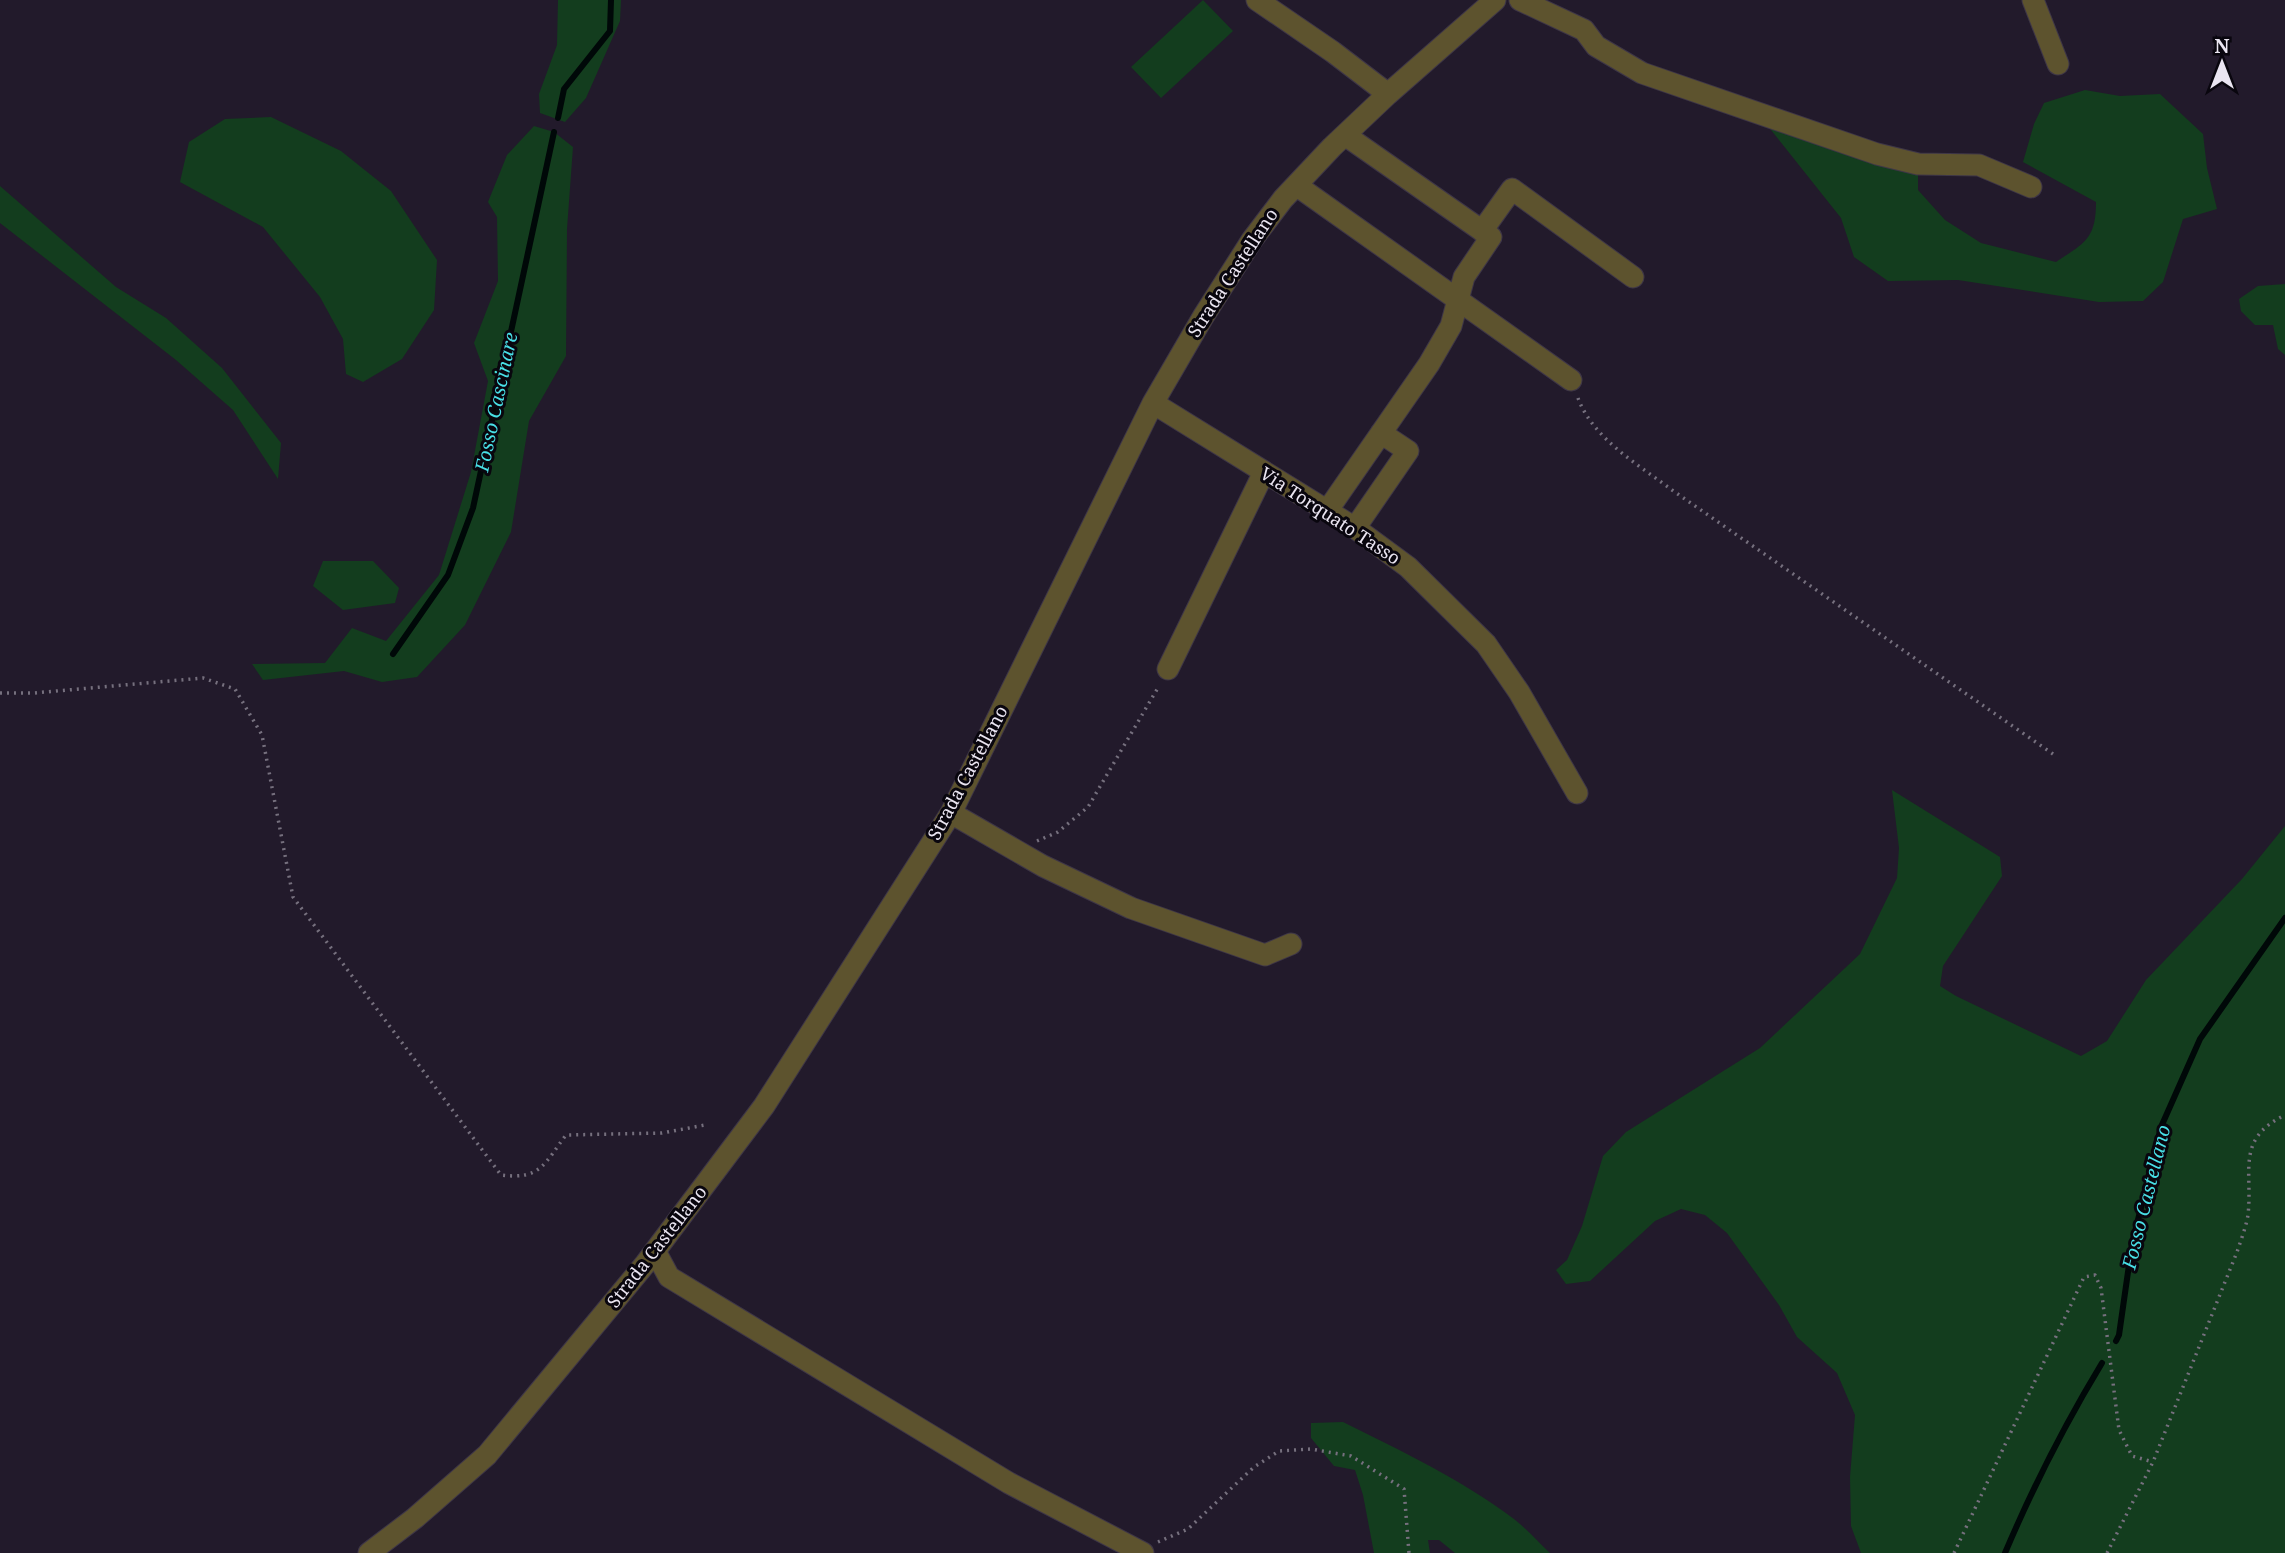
<svg xmlns="http://www.w3.org/2000/svg" width="2285" height="1553" font-family="'Noto Serif',serif">
  <rect width="100%" height="100%" fill="#221a2b"/>
  <path fill="#133d1e" d="M558 0H621L620 21 586 98 565 122 540 113 539 94 557 45Z
    M1203 0 1233 31 1161 98 1131 67Z
    M2085 90 2120 96 2160 94 2203 134 2207 168 2217 209 2183 219 2163 282 2143 301 2099 302 1958 280 1888 281 1854 257 1841 218 1763 120 1918 173V190L1945 220 1981 243 2056 262C2084 243 2096 240 2096 202L2023 162 2034 124 2044 103Z
    M271 117 341 151 391 191 437 260 434 310 402 359 363 382 346 374 343 339 320 297 263 227 180 182 189 142 225 119Z
    M534 126 554 132 573 147 567 229 566 356 529 421 511 532 465 625 417 677 382 682 344 671 263 680 252 664 325 663 352 628 386 641 439 575 471 472 488 381 474 343 498 281 497 217 488 202 507 155Z
    M0 186 116 287 166 318 222 368 281 443 278 479 233 410 176 360 0 223Z
    M2285 284V355L2278 349 2273 325H2255L2241 311 2239 299 2258 286Z
    M323 561H373L399 588 395 603 343 610 313 586Z
    M1892 790 2000 857 2002 876 1943 966 1940 986 1956 996 2081 1056 2107 1041 2146 980 2242 879 2285 826V1553H1861L1851 1526 1850 1477 1855 1415 1837 1373 1797 1337 1779 1305 1727 1233 1705 1215 1681 1209 1655 1221 1590 1281 1566 1284 1556 1270 1567 1260 1582 1226 1603 1156 1626 1132 1760 1048 1860 954 1897 878 1899 848Z
    M1343 1422C1402 1451 1462 1480 1514 1519 1527 1529 1538 1542 1550 1553H1455L1439 1540H1428L1430 1553H1374L1363 1495 1355 1470 1334 1466 1311 1438V1423Z"/>
  <g fill="none" stroke-linecap="round" stroke-linejoin="round">
    <path stroke="#000808" stroke-width="6" d="M558 118 564 89 610 31 611 0
      M393 654 448 575 473 508 554 132
      M2116 1341 2119 1335 2132 1244 2161 1127 2200 1039 2285 918
      M2005 1553C2033 1487 2065 1424 2102 1363"/>
    <g stroke="#3e3647" stroke-width="23">
      <path id="minor" d="M1257 0 1333 52 1388 94
        M1520 0 1584 30 1596 46 1642 73 1877 154 1918 164 1979 165 2031 187
        M2033 0 2058 64
        M1296 185 1571 380
        M1482 231 1512 189 1633 277
        M1153 403 1355 528 1408 567 1486 644 1519 692 1577 793
        M1327 511 1429 364 1451 326 1464 277 1491 237 1345 135
        M1355 528 1408 451 1381 433
        M1168 669 1264 472
        M951 813 1043 866 1131 908 1265 955 1291 944
        M655 1251 669 1277 1009 1483 1143 1553
        M369 1553 415 1518 487 1455 646 1263 764 1106 951 813 1153 403 1203 317 1252 240 1283 199 1332 147 1388 94 1495 0"/>
    </g>
    <path stroke="#76707e" stroke-width="3.5" stroke-dasharray="2 5" stroke-linecap="butt" d="M1578 398C1593 439 1639 465 1672 490L2053 754
      M0 693H34L203 678 235 689 262 735 293 897 501 1175C541 1180 544 1164 566 1135L662 1133 705 1125
      M1037 841 1058 832 1088 807 1159 686
      M1158 1542 1188 1529 1254 1467 1279 1451 1311 1449 1351 1456 1404 1489 1409 1553
      M1954 1553 2084 1277 2095 1275 2101 1288 2119 1430 2132 1456 2153 1462
      M2107 1553 2153 1462 2237 1252C2241 1240 2246 1227 2248 1215 2253 1171 2235 1139 2285 1115"/>
    <use href="#minor" stroke="#5d532e" stroke-width="21"/>
  </g>
  <g text-anchor="middle" stroke-width="6" stroke-linejoin="round" paint-order="stroke">
    <g font-size="18" fill="#eae5f1" stroke="#09060e">
      <text transform="translate(1233 273) rotate(-57)" y="6">Strada Castellano</text>
      <text transform="translate(1330 516) rotate(33)" y="6">Via Torquato Tasso</text>
      <text transform="translate(968 773) rotate(-62)" y="6">Strada Castellano</text>
      <text transform="translate(657 1247) rotate(-52)" y="6">Strada Castellano</text>
    </g>
    <g font-size="19" font-style="italic" fill="#48dfe6" stroke="#09060e">
      <text transform="translate(496 402) rotate(-78)" y="7">Fosso Cascinare</text>
      <text transform="translate(2146 1197) rotate(-76)" y="7">Fosso Castellano</text>
    </g>
  </g>
  <g transform="translate(2222 63)" stroke="#09060e" stroke-width="5" paint-order="stroke">
  <path d="M0-5L12 26L0 18L-12 26Z" fill="#eae5f1"/>
  <text y="-10" font-size="19" font-weight="bold" text-anchor="middle" fill="#eae5f1">N</text>
  </g>
</svg>
